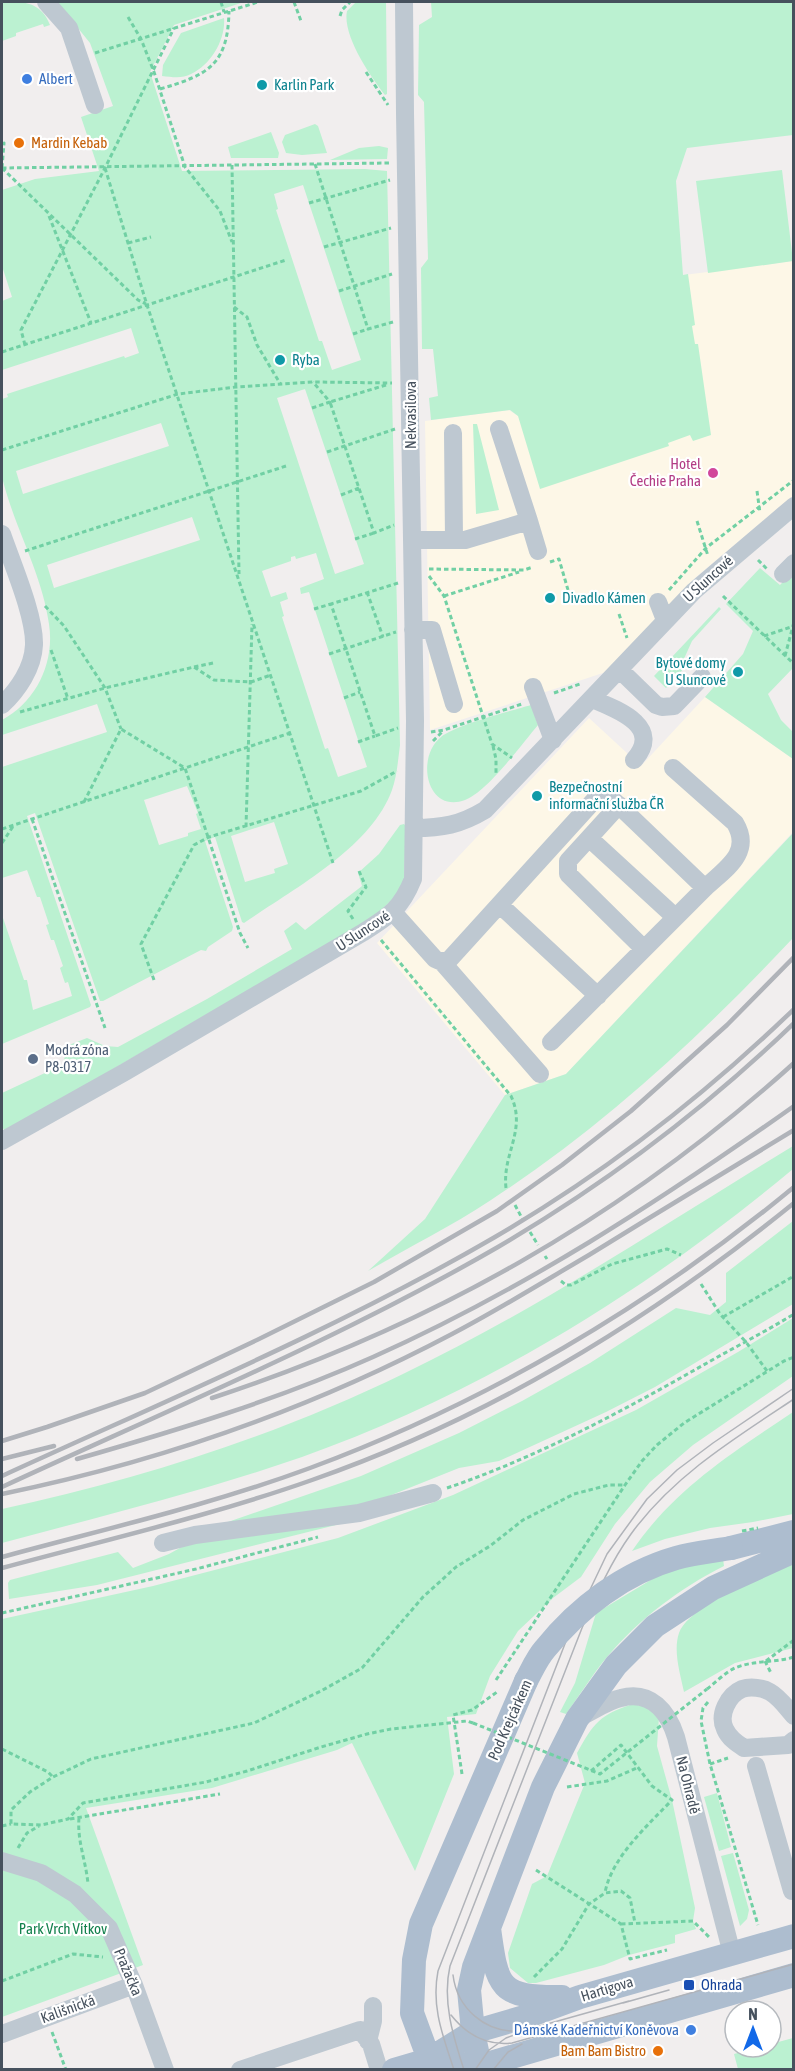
<svg xmlns="http://www.w3.org/2000/svg" width="795" height="2071" font-family="'Asap Condensed',sans-serif">
  <rect width="100%" height="100%" fill="#f1eeee"/>
  <path fill="#fdf7e7" d="M793 261V496L696 577 606 672 430 730 425 421 509 410 518 416 684 275Z
    M705 697 793 759V832L566 1074 505 1095 377 943 589 718 641 766Z"/>
  <path fill="#bbf1d1" fill-rule="evenodd" d="M2 2C24 1 41 2 50 25L44 27 43 24 16 33V36L2 41Z
    M57 2H244L174 25 150 72 182 171 365 169 387 171 400 745C398 760 397 776 392 790 371 848 293 889 244 923L242 922 215 837 205 841 233 927 232 931 208 947 206 951 201 950 103 1001H100L35 813 27 816 91 1005 90 1007 2 1044V915L24 980H27L33 1010 72 996 68 982 65 983 60 968 63 966 54 940H51L46 925 49 924 40 897H37L27 870 2 878V767L107 732 97 704 2 735V720C36 702 55 663 49 624 42 573 14 527 2 477 0 470 2 461 2 454 2 436 2 417 2 399L8 397 7 394 124 356 125 358 139 353 131 328 2 370V301L12 297 2 266V190L35 179 99 171 81 117 113 106 90 43ZM303 185 361 360 332 370 322 341H319L276 210 278 209 274 194ZM305 389 364 564 335 574 277 398ZM161 423 169 446 23 494 16 471ZM192 517 200 540 54 588 47 565ZM316 553 324 579 300 588 301 594 309 592 367 767 338 777 328 748 325 749 282 617 284 616 280 602 288 599 286 592 271 597 262 571 291 561V557L295 556 296 559ZM187 786 198 813 196 814 201 829 188 833V836L159 845 144 800ZM274 822 288 864 274 869 275 873 245 882 231 836Z
    M356 2H386L387 94 385 95C370 76 342 35 347 11Z
    M431 2H793V135L687 148 676 181 683 275 688 274 695 325 692 326 695 344H698L711 435 693 441 690 435 668 443 669 446 540 489 518 416 510 410 431 420 429 398 438 396 433 349H422L421 268 428 259 424 102 418 95 419 25 432 17Z
    M224 18C226 39 211 65 191 74 182 79 172 77 162 76L163 65 181 33Z
    M315 124 318 126 327 153 302 155 286 153 282 142 285 135Z
    M271 132 279 153 278 158H231L228 147Z
    M379 146 388 148 387 159 330 160 359 148Z
    M782 170 793 261 708 273 696 181Z
    M473 424H477L499 510 476 514Z
    M760 568 780 585 793 571V668L768 694 781 720 793 732V759L705 697 743 654 753 631 726 604Z
    M719 607 721 609 692 641 683 661 687 665 666 688 654 676Z
    M531 705 538 725C522 744 487 792 465 800 427 814 415 758 441 737 455 725 511 711 531 705Z
    M404 824 406 826 404 881 399 893 374 917 5 1132 2 1126V1093L62 1065 69 1045 87 1038 105 1046 118 1047 207 999 292 949 284 931 296 922 305 930 362 886 358 873 379 854 400 825Z
    M793 833V938C702 1035 603 1127 491 1200 452 1226 409 1247 368 1271L425 1219 505 1095 566 1074Z
    M793 1146V1169C648 1290 482 1393 302 1457 204 1491 102 1516 2 1543V1509C141 1479 276 1436 405 1373 540 1308 665 1224 793 1146Z
    M793 1221V1304L655 1387 606 1412 499 1461 459 1468 389 1496 360 1519 97 1585 9 1599 8 1583 10 1580 118 1552 133 1568 169 1554 225 1523 361 1476 459 1433 522 1401 590 1363 676 1308 710 1315 726 1302V1273Z
    M793 1318V1376L693 1445 650 1482 615 1524 581 1577 553 1598 518 1631 490 1676 476 1714 447 1717 454 1774 415 1871 352 1743 337 1750 212 1788 86 1808 143 1965 2 2017V1619L153 1586 338 1538 453 1495 636 1410 738 1352Z
    M793 1412V1514L753 1522 710 1528 665 1539 632 1551C674 1489 732 1453 793 1412Z
    M723 1559 724 1566C680 1588 639 1619 607 1657 592 1675 580 1695 566 1714L560 1712 575 1683 596 1613 659 1575 699 1561Z
    M793 1559V1648L735 1663 684 1692C680 1673 673 1651 679 1633 688 1606 767 1573 793 1559Z
    M633 1704 647 1707 659 1717 657 1746 672 1800 695 1908 693 1921 696 1929 675 1935V1943L629 1955 604 1965 536 1983H528L510 1968 508 1953 532 1884 547 1876 585 1783 577 1753C594 1723 599 1715 633 1704Z
    M717 1793 731 1847 719 1851 704 1797Z
    M733 1853 749 1910 747 1919 740 1926 721 1856Z
    M793 2038V2069H738L734 2054 760 2047H771V2044Z"/>
  <g fill="none" stroke-linecap="round" stroke-linejoin="round">
    <path stroke="#71d0a4" stroke-width="3" stroke-dasharray="4.5 3" stroke-linecap="butt" d="M221 2 224 12
      M294 2 301 21
      M340 16 342 10 350 2
      M128 17 141 39 154 72 185 167 220 211 232 242
      M95 53 258 2
      M366 72 388 105
      M160 89C208 75 228 65 229 11
      M2 144 4 143 2 168
      M315 164 368 329 393 322
      M232 165 239 574
      M2 168 390 163
      M2 168 138 300 146 304
      M105 168 147 305 333 863
      M309 203 390 180
      M49 216 91 323
      M128 243 151 237
      M324 247 391 228
      M339 291 392 274
      M234 307 247 317 257 345 281 385
      M353 334 368 329
      M25 345 21 330 105 168 174 28
      M2 352 286 260
      M386 385 330 402 374 533 394 525
      M312 408 330 402 313 382
      M2 450 178 394 236 387 313 382 392 383
      M327 452 395 429
      M757 491 760 513
      M341 495 359 488
      M697 521 708 556
      M355 539 374 533
      M25 551 286 466
      M758 560 768 570
      M550 562 559 559 568 590
      M429 569 524 570 533 567
      M429 576 444 596 492 744 512 758
      M398 583 331 604 375 736 398 728
      M669 590 706 548 794 480
      M367 592 383 637
      M444 596 519 572
      M723 596 794 664
      M45 606 64 626 105 688 121 729
      M314 609 331 604
      M619 614 627 638
      M764 636 794 626
      M51 650 68 699
      M329 654 396 632
      M785 656 794 622
      M194 667 213 663
      M554 693 580 684
      M344 698 360 692
      M20 712 105 688 194 667 214 680 251 682 271 675
      M431 732 444 730 522 704
      M433 741 443 731
      M358 742 375 736
      M493 746 496 759V775
      M84 802 121 729 185 768 240 933 248 948
      M32 819 105 1028
      M246 827 252 624
      M2 829 290 733
      M2 843 14 825
      M353 919 348 911 366 887 359 871
      M381 940 511 1096C527 1130 502 1154 506 1188
      M154 980 141 944 194 845 209 837 361 791 397 771
      M515 1205 523 1220
      M530 1232 538 1245
      M545 1256 547 1259
      M561 1281 566 1285H571L612 1264 667 1249 681 1255
      M701 1284 720 1314 746 1342 767 1371
      M723 1317 794 1276
      M447 1488C541 1456 628 1408 714 1359 741 1344 768 1330 794 1314
      M2 1613 196 1569 318 1537
      M765 1661 771 1673
      M766 1661 794 1640
      M496 1680 625 1485 642 1461 657 1445 684 1423 784 1361 794 1357
      M707 1689C716 1682 726 1672 735 1668 754 1660 775 1663 794 1657
      M708 1702 703 1708 701 1721 710 1764 758 1925
      M473 1723 467 1721 391 1729 367 1734 321 1747 247 1771 206 1782 83 1803 68 1819 41 1825 11 1824V1810L30 1792 53 1777 91 1759 254 1723 321 1691 362 1668 423 1597 456 1567 490 1546 523 1520 574 1494 609 1485H625
      M2 1749 48 1772 53 1777
      M710 1764 728 1758
      M591 1771 621 1745 652 1786 672 1800C648 1825 611 1858 605 1893
      M462 1774 453 1715 472 1710 497 1692
      M567 1787 607 1781 637 1768
      M79 1818C77 1841 86 1861 88 1884
      M70 1819 220 1794
      M2 1826 11 1824
      M18 1848 27 1833 39 1826
      M536 1870 621 1924 630 1959 667 1950
      M621 1924 693 1921 710 1938
      M534 1977 562 1949 589 1904 605 1893 621 1891 630 1898 635 1923
      M2 1981 73 1954 103 1957
      M52 2032 66 2070"/>
    <path stroke="#bec8d1" stroke-width="18" d="M46 2 69 28 95 105
      M453 433 454 540
      M529 521 538 551
      M2 534C12 563 35 616 34 645 33 668 18 690 2 705
      M412 540H465L529 521 499 429
      M783 574 794 563
      M658 602 665 620
      M413 630H432L454 704
      M620 670 656 705 662 707 674 706 702 677
      M533 687 553 740
      M592 699C616 709 664 726 634 760
      M673 768 735 823C753 853 725 869 705 888
      M414 828C442 828 460 825 485 810L694 591 794 506
      M589 838 619 805
      M500 905 598 996
      M393 912 435 959 442 962 449 960 598 796 610 797 705 888 551 1042
      M644 949 568 874V861L589 838 675 917
      M442 962 540 1074
      M2 1141 125 1072 362 933C389 916 401 909 413 879L415 721 405 113 404 2
      M163 1543 195 1535 359 1513 433 1493
      M794 1716C787 1708 779 1697 770 1692 763 1688 751 1686 742 1689 728 1695 718 1715 725 1729 729 1738 736 1743 744 1748L788 1745 794 1740
      M578 1718C592 1712 607 1701 621 1698 651 1690 668 1712 676 1737L732 1954
      M756 1766 792 1891
      M2 1861 41 1873 75 1894 109 1928 134 1985 165 2070
      M2 2034 134 1985
      M368 2041 373 2021V2006
      M240 2070 360 2030 371 2044 379 2070"/>
    <path stroke="#adbdcf" stroke-width="24" d="M731 1548 794 1532
      M489 1928C497 1988 499 1998 562 1997
      M428 2060 480 2066 794 1975
      M394 2070 428 2060 473 2032 531 2015 580 1997 794 1936
      M433 2070 412 2013 414 1960 421 1924 526 1681
      M481 2070 473 2032 469 1990 474 1967 543 1787 577 1719 616 1665 655 1626 713 1588 794 1551"/>
    <path stroke="#b0b3b9" stroke-width="1.5" d="M453 1975C457 2008 485 2033 519 2031
      M623 2003 669 1990
      M451 2015C466 2034 486 2046 512 2043L794 1964
      M454 2070C443 2036 431 2007 438 1971L568 1636 607 1554 647 1499 677 1470 713 1443 794 1388
      M464 2070C453 2036 442 2001 450 1966L582 1628C596 1596 610 1563 631 1534 673 1476 735 1438 794 1399
      M475 2070 489 2050 506 2038 533 2028 629 2001
      M493 2070 508 2052 522 2044"/>
    <path stroke="#b0b3b9" stroke-width="4.5" d="M212 1398C431 1326 622 1218 794 1063
      M2 1441 47 1427 145 1393 259 1339 374 1282 497 1211 562 1165 631 1111 727 1025 794 957
      M2 1459 54 1446
      M77 1459C178 1430 277 1400 373 1357 523 1290 660 1201 794 1106
      M2 1476C167 1400 337 1329 495 1237 603 1174 704 1096 794 1009
      M2 1487C168 1410 339 1339 498 1247 605 1184 705 1109 794 1023
      M2 1494C159 1462 310 1409 452 1334 498 1310 543 1282 589 1255 657 1213 725 1172 794 1130
      M2 1557C105 1529 210 1505 310 1468 485 1403 650 1306 794 1187
      M2 1568C105 1540 210 1516 312 1480 487 1419 650 1320 794 1203"/>
    <path stroke="#71d0a4" stroke-width="3" stroke-dasharray="4.5 3" stroke-linecap="butt" d="M742 1531 758 1528
      M473 1723 600 1774 707 1689"/>
    <path stroke="#adbdcf" stroke-width="24" d="M526 1681C532 1670 537 1658 545 1649 579 1607 624 1573 676 1558 693 1553 713 1551 731 1548"/>
  </g>
  <g fill="#3f7fe0" stroke="#fff" stroke-width="2">
    <circle cx="27" cy="79" r="6"/>
    <circle cx="691" cy="2030" r="6"/>
  </g>
  <g fill="#0f9aa8" stroke="#fff" stroke-width="2">
    <circle cx="262" cy="85" r="6"/>
    <circle cx="280" cy="360" r="6"/>
    <circle cx="550" cy="598" r="6"/>
    <circle cx="738" cy="672" r="6"/>
    <circle cx="537" cy="796" r="6"/>
  </g>
  <g fill="#e8710a" stroke="#fff" stroke-width="2">
    <circle cx="19" cy="143" r="6"/>
    <circle cx="658" cy="2051" r="6"/>
  </g>
  <circle fill="#d1479c" stroke="#fff" stroke-width="2" cx="713" cy="473" r="6"/>
  <circle fill="#5c6f8a" stroke="#fff" stroke-width="2" cx="33" cy="1059" r="6"/>
  <rect fill="#1a4fb4" stroke="#fff" stroke-width="2" x="683" y="1979" width="12" height="12" rx="3"/>
  <g text-anchor="middle" stroke-width="4.5" stroke-linejoin="round" paint-order="stroke">
    <g font-size="15" fill="#366cbe" stroke="#fff" text-anchor="start">
      <text x="39" y="84">Albert</text>
      <text x="679" y="2035" text-anchor="end">Dámské Kadeřnictví Koněvova</text>
    </g>
    <g font-size="15" fill="#0d838f" stroke="#fff" text-anchor="start">
      <text x="274" y="90">Karlin Park</text>
      <text x="292" y="365">Ryba</text>
      <text x="562" y="603">Divadlo Kámen</text>
      <text x="726" y="668" text-anchor="end">Bytové domy<tspan x="726" dy="17">U Sluncové</tspan></text>
      <text x="549" y="792">Bezpečnostní<tspan x="549" dy="17">informační služba ČR</tspan></text>
    </g>
    <g font-size="15" fill="#c56008" stroke="#fff" text-anchor="start">
      <text x="31" y="148">Mardin Kebab</text>
      <text x="646" y="2056" text-anchor="end">Bam Bam Bistro</text>
    </g>
    <g font-size="15" fill="#46515d" stroke="#fff">
      <text transform="translate(411 415) rotate(-90)" y="5">Nekvasilova</text>
      <text transform="translate(708 579) rotate(-42)" y="5">U Sluncové</text>
      <text transform="translate(363 931) rotate(-33)" y="5">U Sluncové</text>
      <text transform="translate(510 1720) rotate(-66)" y="5">Pod Krejcárkem</text>
      <text transform="translate(688 1785) rotate(76)" y="5">Na Ohradě</text>
      <text transform="translate(128 1972) rotate(67)" y="5">Pražačka</text>
      <text transform="translate(607 1989) rotate(-17)" y="5">Hartigova</text>
      <text transform="translate(68 2009) rotate(-20)" y="5">Kališnická</text>
    </g>
    <g font-size="15" fill="#b23c85" stroke="#fff" text-anchor="end">
      <text x="701" y="469">Hotel<tspan x="701" dy="17">Čechie Praha</tspan></text>
    </g>
    <g font-size="15" fill="#4e5e75" stroke="#fff" text-anchor="start">
      <text x="45" y="1055">Modrá zóna<tspan x="45" dy="17">P8-0317</tspan></text>
    </g>
    <g font-size="15" fill="#13814d" stroke="#fff">
      <text x="63" y="1934">Park Vrch Vítkov</text>
    </g>
    <g font-size="15" fill="#164399" stroke="#fff" text-anchor="start">
      <text x="701" y="1990">Ohrada</text>
    </g>
  </g>
  <rect width="795" height="2071" fill="none" stroke="#46515d" stroke-width="6"/>
  <g transform="translate(753 2029)"><circle r="28" fill="#ffffff" stroke="#b5b9be" stroke-width="1.5"/>
  <path d="M0-4.5L10 22L0 15L-10 22Z" fill="#1269e8"/>
  <text y="-9" font-size="16" font-weight="bold" text-anchor="middle" fill="#46515d">N</text>
  </g>
</svg>
